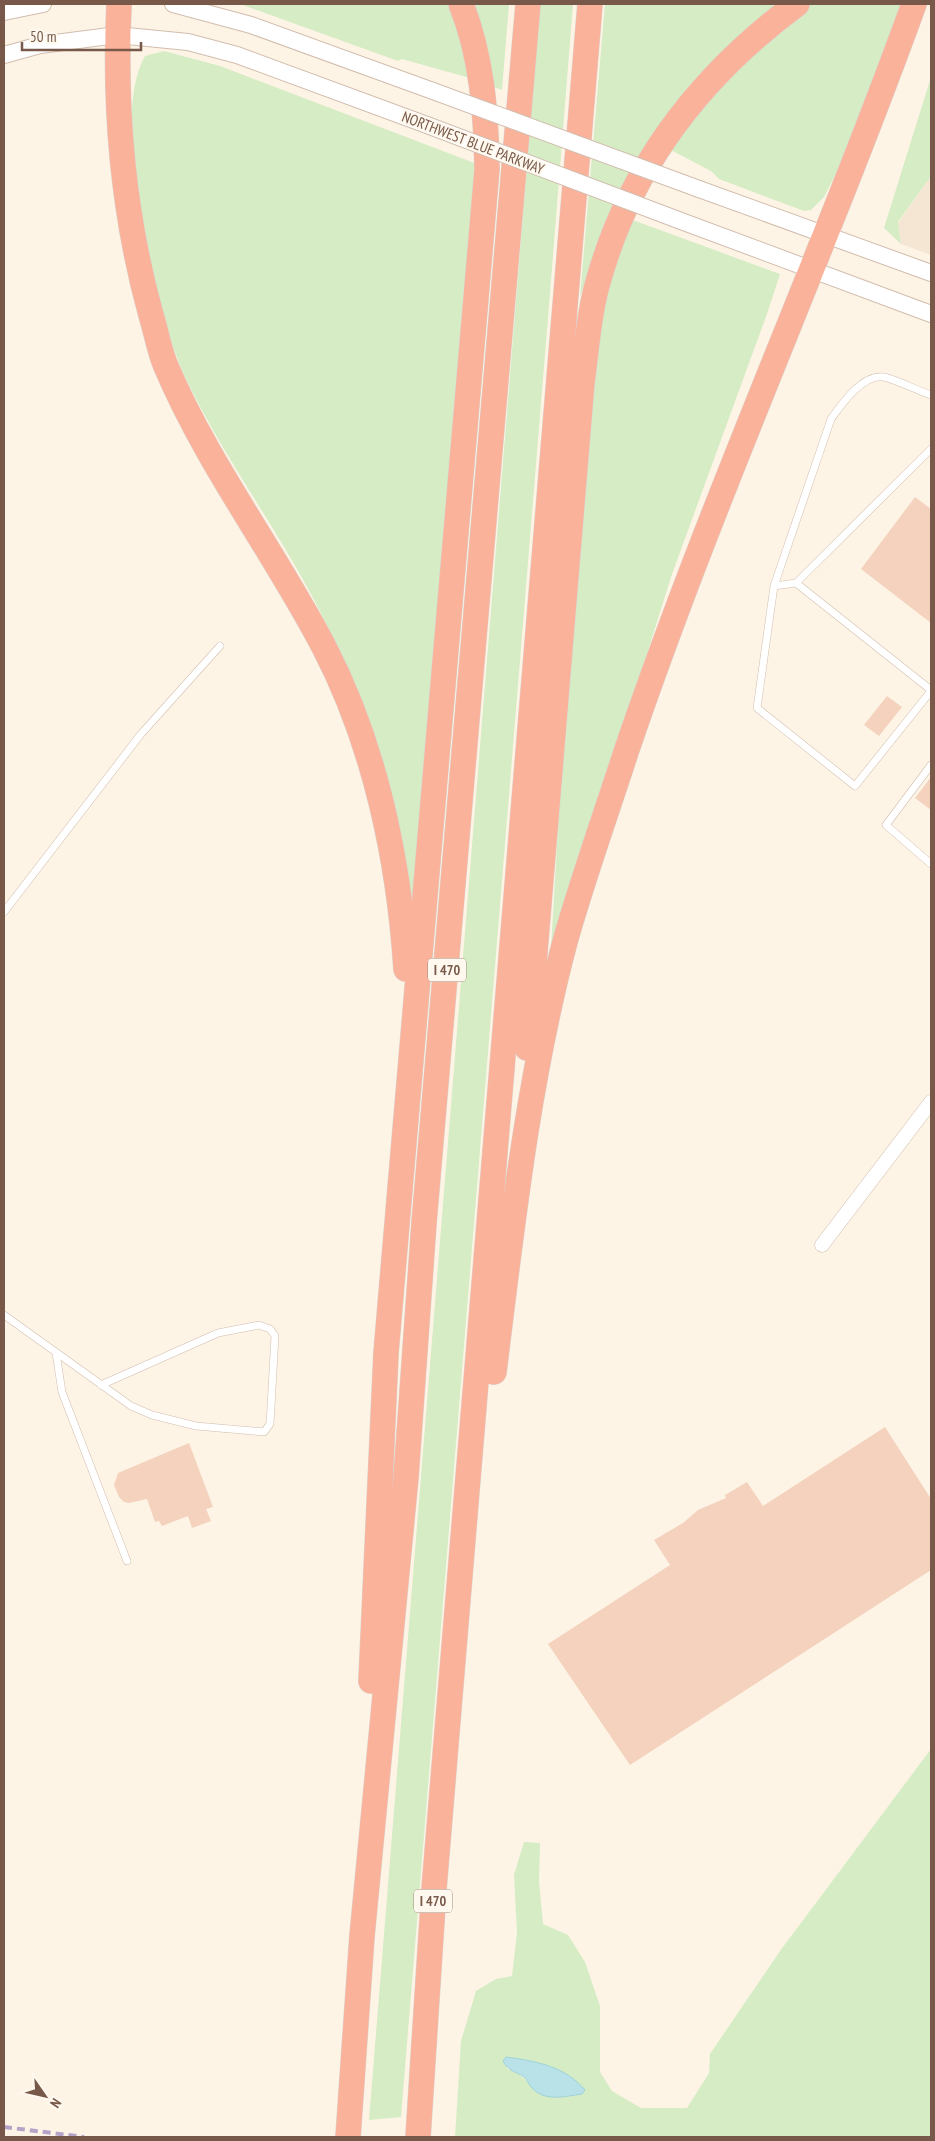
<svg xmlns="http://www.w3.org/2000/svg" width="935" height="2141" font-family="'PT Sans Narrow',sans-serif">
  <rect width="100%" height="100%" fill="#fdf4e6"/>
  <path fill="#f5e6d4" d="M931 176V255L901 244 898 223Z"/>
  <path fill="#d5ecc4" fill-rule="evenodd" d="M240 4H451L470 78 402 59 398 61Z
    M473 4H509L502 90 494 87Z
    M540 4H573L550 293 401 2117 369 2120Z
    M605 4H780L611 212 599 238 580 297Z
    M808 4H902L843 160 824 197 811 210 804 211 719 179 711 171 667 148 701 102Z
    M164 51 220 66 477 164 412 925C397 867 382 808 367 749 360 721 355 690 344 664 304 563 235 479 188 383 158 320 148 253 137 185 131 147 126 90 145 56Z
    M931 77V176L898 222 901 244 884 228Z
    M630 219 780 274 768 311 671 577 550 965 559 811 599 327 604 293Z
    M931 1749V2137H455L461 2041 476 1991 496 1979 512 1976 517 1933 514 1875 524 1842 540 1843 539 1881 543 1924 568 1935 585 1962 600 2006V2072L612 2091 641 2108H687L709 2073 710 2054 780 1951ZM506 2057C534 2061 557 2067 580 2085L529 2082 514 2071 507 2069Z"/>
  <path fill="#b9e2e8" stroke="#9fd2db" d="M506 2057C535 2061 565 2066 585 2090L582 2094C567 2096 546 2102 533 2089 529 2086 528 2080 524 2077 515 2071 508 2071 503 2061Z"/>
  <path fill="#f4d2bd" d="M915 497 931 509V623L861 569Z
    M887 696 902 707 879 736 864 725Z
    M931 777V810L915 798Z
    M885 1427 931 1499V1570L630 1765 548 1644 670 1565 654 1540 683 1523 698 1510 726 1498 725 1495 747 1482 763 1506Z
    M189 1443 213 1507 206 1509 211 1521 192 1528 188 1516 162 1526 159 1521 155 1522 147 1499 129 1503 124 1502 119 1497 114 1485 118 1473Z"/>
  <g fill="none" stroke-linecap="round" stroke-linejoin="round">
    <g stroke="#d2bdae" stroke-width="8">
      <path id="service" d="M931 395C916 390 900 381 884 377 863 373 841 405 831 419L774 586 757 708 855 786 931 691
        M796 583 931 690
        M774 586 796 583 931 449
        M931 765 886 825 931 864
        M4 912 141 734 220 646
        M4 1315 131 1406 152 1415 196 1426 264 1432 270 1424 275 1336 270 1329 259 1325 218 1333 101 1385
        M56 1353 62 1392 127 1561"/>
    </g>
    <g stroke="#d2bdae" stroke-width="15">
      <path id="minor" d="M822 1245 931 1102"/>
    </g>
    <g stroke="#d2bdae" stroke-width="18">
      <path id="tertiary" d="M173 4 251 25 433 91
        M4 12 43 4
        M4 55 40 45 117 35 188 42 237 55 427 125
        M699 189 931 273
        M681 221 931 314"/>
    </g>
    <g stroke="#dcd4d0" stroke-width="26">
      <path id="motorway" d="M119 4C114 108 123 214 151 315 156 331 159 349 165 364 207 464 274 551 324 647 375 745 399 860 406 969
        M527 1048 582 383C587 347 589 310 600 275 633 162 704 73 797 4
        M494 1372C512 1227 528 1079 566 938 584 875 606 814 626 752 712 499 823 255 914 4
        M371 1681 386 1353 487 169C486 112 482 57 461 4
        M348 2137 362 1936 406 1477 424 1223 528 4
        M418 2137 434 1889 590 4"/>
    </g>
    <use href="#service" stroke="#fff" stroke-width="7"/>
    <use href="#minor" stroke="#fff" stroke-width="14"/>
    <use href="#tertiary" stroke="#fff" stroke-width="16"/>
    <use href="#motorway" stroke="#fab29b" stroke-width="25"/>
    <path stroke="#b7a3c8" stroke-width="4" stroke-dasharray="8 5" stroke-linecap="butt" d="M4 2127 84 2137"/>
    <g stroke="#d2bdae" stroke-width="18" stroke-linecap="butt">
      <path id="tertiary-bridge" d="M433 91 699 189
        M427 125 681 221"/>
    </g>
    <use href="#tertiary-bridge" stroke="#fff" stroke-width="16"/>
  </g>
  <g text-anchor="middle" stroke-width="4" stroke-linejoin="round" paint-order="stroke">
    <g fill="#fff8ee" stroke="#a0897a" stroke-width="1">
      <rect x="428" y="958.5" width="38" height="23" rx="4"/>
      <rect x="414" y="1889.5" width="38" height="23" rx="4"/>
    </g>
    <g font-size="14" font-weight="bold" fill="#785949">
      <text x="447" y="975">I 470</text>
      <text x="433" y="1906">I 470</text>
    </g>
    <g font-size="15" fill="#785949" stroke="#fff8ee">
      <text transform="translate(473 143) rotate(21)" y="5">NORTHWEST BLUE PARKWAY</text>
    </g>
  </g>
  <rect width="935" height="2141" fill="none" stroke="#785949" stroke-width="10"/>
  <g transform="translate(45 2096) rotate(124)" stroke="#fff8ee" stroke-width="4" paint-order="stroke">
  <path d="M0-4L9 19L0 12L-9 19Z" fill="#785949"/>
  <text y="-8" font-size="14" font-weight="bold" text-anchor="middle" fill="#785949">N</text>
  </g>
  <path d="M22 42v8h119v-8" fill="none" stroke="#785949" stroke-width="2.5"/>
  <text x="30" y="42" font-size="15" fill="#785949" stroke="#fff8ee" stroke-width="4" paint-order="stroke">50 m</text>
</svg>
